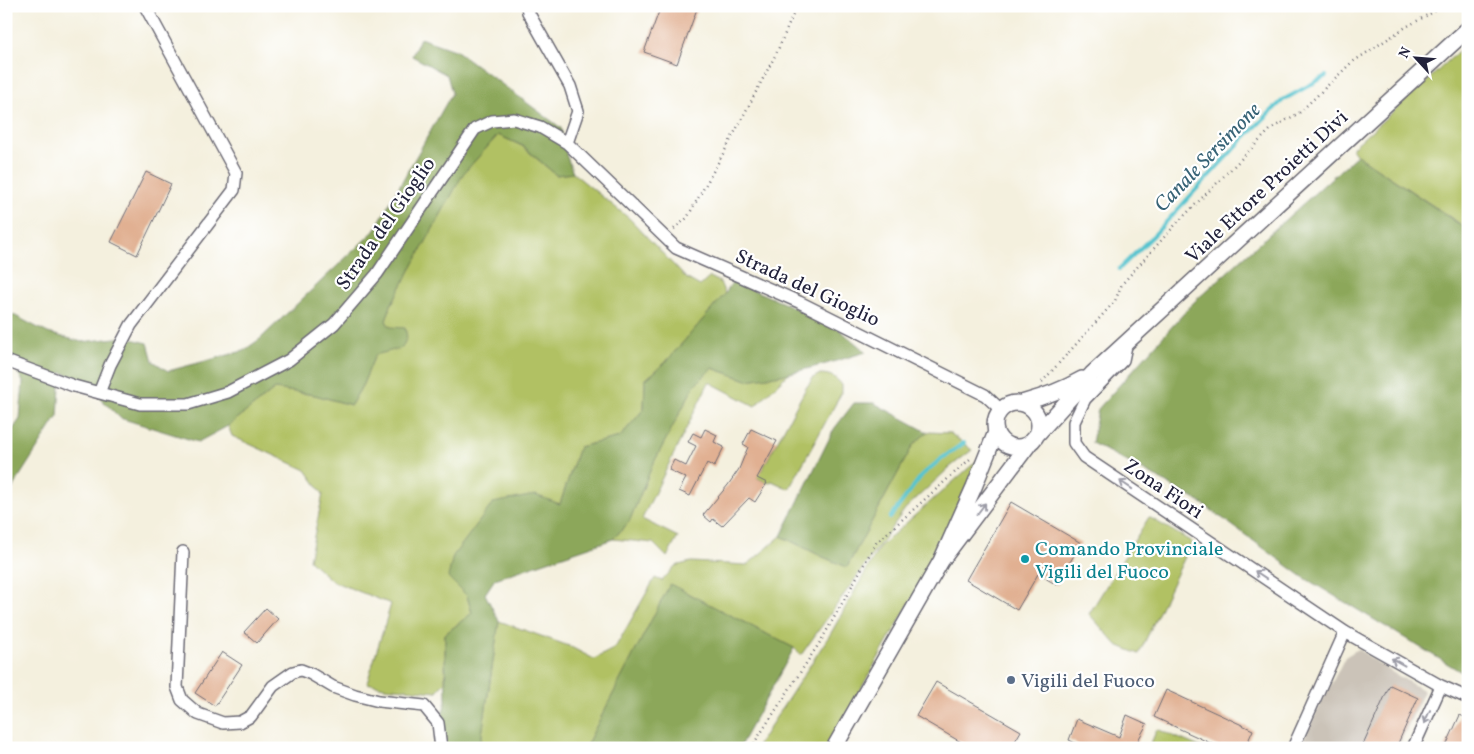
<svg xmlns="http://www.w3.org/2000/svg" width="1474" height="754" font-family="Vollkorn,serif">
  <rect width="100%" height="100%" fill="#fff"/>
  <filter id="ink" filterUnits="userSpaceOnUse"><feTurbulence type="fractalNoise" baseFrequency=".02" numOctaves="2"/><feDisplacementMap in="SourceGraphic" scale="10" xChannelSelector="R" yChannelSelector="G"/><feConvolveMatrix kernelMatrix="1 2 1 2 8 2 1 2 1" color-interpolation-filters="sRGB"/></filter>
  <filter id="wash" filterUnits="userSpaceOnUse"><feTurbulence type="fractalNoise" baseFrequency=".0096" numOctaves="4" result="noise"/><feDisplacementMap in="SourceGraphic" scale="20" xChannelSelector="R" yChannelSelector="G"/><feGaussianBlur stdDeviation="1.12" result="paint"/><feColorMatrix in="noise" values="0 0 0 0 0 0 0 0 0 0 0 0 0 0 0 0 0 1.4 0 .05"/><feComposite in="paint" operator="in"/></filter>
  <g filter="url(#wash)">
    <rect width="100%" height="100%" fill="#f4f0de"/>
    <path fill="#cbc3b8" d="M1358 649 1385 668 1424 691 1398 748H1300L1308 730 1345 657Z"/>
    <path fill="#b1c164" stroke="#6a7250" d="M1468 42V229L1357 155 1352 148 1427 81Z
      M498 135 522 146 556 175 573 173 630 219 686 278 700 286 710 277 720 282 725 294 665 363 645 380 644 409 620 437 579 447 560 504 448 577 467 596 472 613 445 634V682L436 692 384 687 367 683 391 604 332 581 309 560 323 494 306 470 232 436 228 426 275 389 315 395 351 405 363 384 375 355 390 327 386 321 391 305 463 174Z
      M712 368 747 380 789 373 755 406 709 382 642 519 678 537 667 557 653 543 613 539 629 522 652 466 694 385Z
      M820 374C830 374 836 377 842 385V392L789 489 772 481 767 483 750 474 762 470 806 388 813 378Z
      M927 432 950 433 972 450 950 467 905 509 801 655 794 648 670 585 585 748H480L499 621 569 646 594 659 615 648 655 578 662 581 675 566 691 562 747 565 781 536 823 557 847 567 913 445Z
      M979 459 955 522 835 735 826 748H756L831 633 880 546Z
      M1149 517 1192 542 1139 654 1117 645 1089 614Z
      M1157 729 1202 748H1149Z"/>
    <path fill="#8ca75a" stroke="#57644a" d="M420 38 457 51 561 128 567 157 573 173 556 175 523 146 498 135 463 174 391 305 386 321 390 327 405 328 407 337 402 348 375 355 363 384 351 405 315 395 275 389 228 426 198 442 120 418 82 380 61 372 58 416 14 485 6 503V439L20 419 23 382 6 349V311L48 333 82 342 123 337 148 343 153 361 168 371 243 351 260 339 374 231 452 93 447 75 412 56Z
      M1357 155 1468 230V676L1303 577 1203 504 1156 477 1092 443 1098 409 1194 302Z
      M733 281 834 325 866 352 826 364 782 375 747 380 712 368 694 386 652 466 629 522 613 539 495 579 485 594 499 621 480 748H433L446 701 445 634 472 613 467 596 448 577 453 556 493 503 535 495 560 504 579 447 620 437 644 409 645 380 665 363 725 294Z
      M854 403H874L927 432 913 445 847 567 823 557 781 536 834 429Z
      M670 584 794 648 739 748H585Z"/>
    <g fill="none" stroke-linecap="round" stroke-linejoin="round">
      <path stroke="#57c4cf" stroke-width="4" d="M1119 269 1154 235 1245 137 1283 100 1326 76
        M890 518 922 475 941 459 964 443"/>
    </g>
    <g id="blocks">
      <path fill="#e1b092" d="M661 6H698L677 64 644 52Z
        M146 172 171 184 137 255 111 242Z
        M705 429 717 435 714 442 724 447 714 467 707 463 690 496 679 491 686 478 669 470 674 460 686 466 696 446 688 442 693 433 701 437Z
        M751 429 777 441 757 478 767 483 755 502 749 498 722 526 713 519 711 522 703 515 728 485 739 469 748 447 743 444Z
        M1011 502 1081 543 1057 585 1038 574 1017 610 966 580Z
        M266 608 278 619 257 643 244 632Z
        M222 652 242 665 215 706 195 693Z
        M936 682 1021 731 1011 748H971L916 716Z
        M1390 685 1418 698 1396 748H1369L1363 745Z
        M1166 690 1253 730 1245 748H1221L1154 717Z
        M1127 715 1147 724 1136 744 1143 748H1085L1069 740 1077 719 1119 737Z
        M1460 715 1468 719V748H1445Z"/>
    </g>
  </g>
  <g filter="url(#ink)">
    <use href="#blocks" fill-opacity="0" stroke="#6c6a74" stroke-width="1"/>
    <g fill="none" stroke-linecap="round" stroke-linejoin="round">
      <g stroke="#6c6a74" stroke-width="14">
        <path id="minor" d="M527 6 528 12 570 86 578 111 567 143
          M1127 341 1123 360 1085 399 1074 422V443L1084 457 1345 632 1441 686 1468 698
          M6 361 74 386 140 404H188L228 392 289 360 334 324 377 274 475 129 492 121 514 119 540 127 567 143 676 248 799 302 985 395 1000 409
          M99 393 110 365 131 325 234 190 236 173 145 6
          M183 552 177 687 182 700 198 714 223 723 240 722 251 716 273 686 293 672 301 670 311 674 333 687 355 695 379 701 424 706 438 723 441 748
          M1293 748 1345 632
          M1413 748 1441 686"/>
      </g>
      <g stroke="#6c6a74" stroke-width="18">
        <path id="secondary" d="M995 425a22 22 0 1 1 44 0a22 22 0 1 1-44 0Z
          M1022 403C1043 397 1063 390 1082 379
          M941 561 1032 440 1092 374 1468 29
          M834 748 941 561 974 487 996 432"/>
      </g>
      <path stroke="#6c6a74" stroke-width="2.5" stroke-dasharray="1 4" stroke-linecap="butt" d="M674 229 687 218 728 145 777 52 797 6
        M1042 382 1115 301 1122 284 1177 223 1272 128 1299 113 1351 63 1406 27 1444 6
        M751 748 822 639 876 543 970 459"/>
      <use href="#minor" stroke="#fff" stroke-width="11"/>
      <use href="#secondary" stroke="#fff" stroke-width="15"/>
    </g>
    <defs><path id="oneway-shaft" d="M-6 0H5M1.5-3L5.5 0L1.5 3" fill="none" stroke-width="1.6" stroke-linecap="round" stroke-linejoin="round" transform="scale(1.25)"/></defs>
    <g stroke="#9c9ca7">
      <use href="#oneway-shaft" transform="translate(1126 485) rotate(-146)"/>
      <use href="#oneway-shaft" transform="translate(981 509) rotate(-53)"/>
      <use href="#oneway-shaft" transform="translate(1261 575) rotate(-146)"/>
      <use href="#oneway-shaft" transform="translate(1398 662) rotate(-151)"/>
      <use href="#oneway-shaft" transform="translate(1427 717) rotate(114)"/>
    </g>
  </g>
  <circle fill="#0f9aa8" stroke="#fff" stroke-width="2" cx="1025" cy="559" r="5"/>
  <circle fill="#5c6f8a" stroke="#fff" stroke-width="2" cx="1011" cy="680" r="5"/>
  <g text-anchor="middle" stroke-width="4.5" stroke-linejoin="round" paint-order="stroke">
    <g font-size="20" fill="#22223b" stroke="#fff">
      <text transform="translate(1266 186) rotate(-43)" y="7">Viale Ettore Proietti Divi</text>
      <text transform="translate(385 223) rotate(-55)" y="7">Strada del Gioglio</text>
      <text transform="translate(808 287) rotate(25)" y="7">Strada del Gioglio</text>
      <text transform="translate(1164 488) rotate(34)" y="7">Zona Fiori</text>
    </g>
    <g font-size="20" fill="#0d838f" stroke="#fff" text-anchor="start">
      <text x="1035" y="555">Comando Provinciale<tspan x="1035" dy="23">Vigili del Fuoco</tspan></text>
    </g>
    <g font-size="20" fill="#4e5e75" stroke="#fff" text-anchor="start">
      <text x="1021" y="687">Vigili del Fuoco</text>
    </g>
    <g font-size="21" font-style="italic" fill="#376376" stroke="#fff">
      <text transform="translate(1207 157) rotate(-46)" y="7">Canale Sersimone</text>
    </g>
  </g>
  <rect width="1474" height="754" fill="none" stroke="#fff" stroke-width="25"/>
  <g transform="translate(1416 58) rotate(296)" stroke="#ffffff" stroke-width="4" paint-order="stroke">
  <path d="M0-4L9 19L0 12L-9 19Z" fill="#22223b"/>
  <text y="-8" font-size="14" font-weight="bold" text-anchor="middle" fill="#22223b">N</text>
  </g>
</svg>
